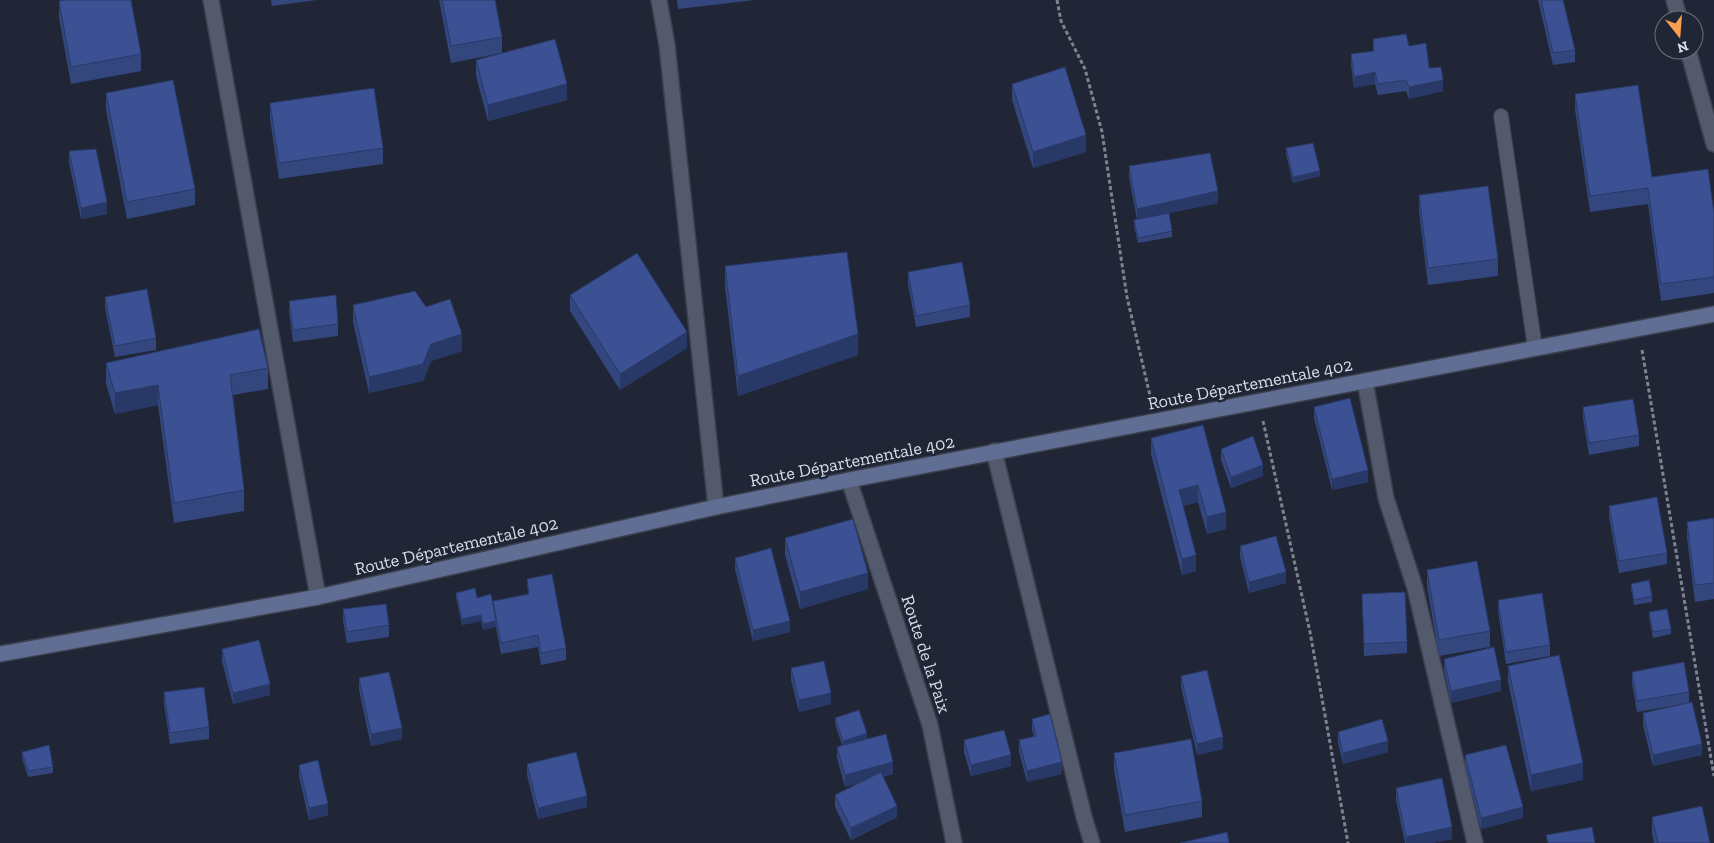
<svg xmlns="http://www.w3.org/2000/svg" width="1714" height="843" font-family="'Zilla Slab',serif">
  <rect width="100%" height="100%" fill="#202635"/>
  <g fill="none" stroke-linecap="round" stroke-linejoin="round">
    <g stroke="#3c404e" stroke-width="16">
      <path id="lane" d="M1501 116 1535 348"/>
    </g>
    <g stroke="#3c404e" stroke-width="18">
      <path id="street" d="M211 0 318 597
        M659 0 667 45 716 507
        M1674 0 1680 20
        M1688 50 1714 144
        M1365 381 1386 498 1415 588 1475 843
        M994 451 1084 817 1092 843
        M849 480 930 725 954 843"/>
    </g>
    <g stroke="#3c404e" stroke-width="18">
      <path id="secondary" d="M0 654 318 597 716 507 849 480 1714 314"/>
    </g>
    <path stroke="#7e8390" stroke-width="3" stroke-dasharray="4 2.5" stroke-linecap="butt" d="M1057 0 1061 21 1085 69 1102 132 1127 297 1151 400
      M1642 350 1714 776
      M1263 421 1310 632 1348 843"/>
    <use href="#lane" stroke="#535a6c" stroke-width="14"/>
    <use href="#street" stroke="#535a6c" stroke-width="15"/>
    <use href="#secondary" stroke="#606e94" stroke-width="15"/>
  </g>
  <path fill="#33467e" d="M271 0H317L272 6Z
    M439 0H495L502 37V53L451 63Z
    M677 0H755L678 9Z
    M1538 0H1563L1575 50V62L1553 65Z
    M59 1 141 54V71L71 84 59 18Z
    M1373 39 1409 46 1429 68 1443 91 1409 99 1406 91 1378 95 1375 84 1354 88 1351 65V54L1373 51Z
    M476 60 567 100 488 121 476 76Z
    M1012 84 1086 152 1033 168 1012 100Z
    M106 93 195 189V205L127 219 106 110Z
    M1575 94 1652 177 1714 213V293L1661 301 1648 204 1590 212 1575 110Z
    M270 103 383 148V164L279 179 270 119Z
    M1286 148 1320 176 1293 183 1286 154Z
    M69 151 107 214 81 219 69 163Z
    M1129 166 1218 203 1169 213 1172 231V237L1138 243 1134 226V220H1137L1129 177Z
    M1419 195 1498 259V276L1428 285 1419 212Z
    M725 266 858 355 738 396 725 287Z
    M908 272 970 305V317L916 327 908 284Z
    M570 295 687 348 620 390 570 311Z
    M105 297 156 338V350L115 357 105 308Z
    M289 301 338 324V336L293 342 289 312Z
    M353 305 426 307 462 351 431 361 423 381 369 393 353 322Z
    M106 363 268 368V389L233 395 244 490V511L174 523 158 405 115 414 106 384Z
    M1314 407 1368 482 1332 490 1314 418Z
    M1583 407 1639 435V446L1589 455 1583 418Z
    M1203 425 1226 529 1207 534 1198 502 1183 506 1196 571 1182 575 1151 454V438Z
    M1221 449 1263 476 1231 488 1221 460Z
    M1609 506 1667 553V564L1619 573 1609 517Z
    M1714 518V599L1695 602 1687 538V522Z
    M785 538 868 589 800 609 785 555Z
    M1240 546 1286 583 1249 593 1240 557Z
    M735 558 790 632 753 641 735 569Z
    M1427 570 1490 631V647L1439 656 1427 587Z
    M527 579 566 648V660L541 665 538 647 501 654 496 627 483 630 481 621 462 625 456 598V593L477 598 493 604 528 594Z
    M1631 584 1652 596V602L1634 605 1631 589Z
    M1362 594 1407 642V653L1364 656Z
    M1498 600 1550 645V656L1506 664 1498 611Z
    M343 609 389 625V637L347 643 343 621Z
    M1649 612 1671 629V634L1653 638 1649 618Z
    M222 649 270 695 233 704 222 661Z
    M1444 659 1501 691 1451 703 1444 670Z
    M1508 666 1583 780 1531 791 1508 682Z
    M791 668 831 704 799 712 791 680Z
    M1632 672 1689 692V703L1702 755 1653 766 1643 725V713L1689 703 1637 712 1632 683Z
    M1181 676 1223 749 1197 755 1181 687Z
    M359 678 402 739 371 746 359 690Z
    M164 692 209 727V739L170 744 164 704Z
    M835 718 867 739 893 774 883 777 897 817 851 840 835 807V795L861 782 845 787 837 758V747L842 745 835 724Z
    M1032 719 1062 774 1027 782 1019 752V740L1034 737 1032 730Z
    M1338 732 1388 752 1343 764 1338 743Z
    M964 740 1011 766 971 776 964 752Z
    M22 752 53 767V773L28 777 22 758Z
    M1114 753 1202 801V817L1125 832 1114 770Z
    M1465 755 1523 818 1481 829 1465 767Z
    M527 764 587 807 538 819 527 775Z
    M299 765 328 815 309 820 299 776Z
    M1396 788 1452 839 1432 843H1405L1396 800Z
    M1652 817 1710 843H1654L1652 833Z"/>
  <path fill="#293967" d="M1375 72V84L1354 88V77Z
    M1443 80V91L1409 99V87Z
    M567 84V100L488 121V105Z
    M1086 135V152L1033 168V152Z
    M1320 171V176L1293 183V177Z
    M1218 191V203L1137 220V209Z
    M107 202V214L81 219V208Z
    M687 332V348L620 390V374Z
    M462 334V351L431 361 423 381 369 393V377L431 344Z
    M858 334V355L738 396V376Z
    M158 385V405L115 414V393Z
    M1263 465V476L1231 488V477Z
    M1368 470V482L1332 490V479Z
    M1198 485V502L1179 507V490Z
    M1226 512V529L1207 534V517Z
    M1196 555V571L1182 575V559Z
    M1286 572V583L1249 593V582Z
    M868 573V589L800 609V592Z
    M481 615V621L462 625V619Z
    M495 621 496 627 483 630V624Z
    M790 621V632L753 641V630Z
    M1501 680V691L1451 703V691Z
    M270 684V695L233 704V693Z
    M831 693V704L799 712V700Z
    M402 728V739L371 746V734Z
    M867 733V739L843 747V741Z
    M1223 737V749L1197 755V744Z
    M1388 741V752L1343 764V753Z
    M1702 744V755L1653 766V755Z
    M1011 755V766L971 776V765Z
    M893 762V774L845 787V775Z
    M1062 762V774L1027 782V771Z
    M1583 763V780L1531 791V775Z
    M587 796V807L538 819V808Z
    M328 804V815L309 820V808Z
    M897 806V817L851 840V828Z
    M1523 807V818L1481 829V818Z
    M1452 827V839L1432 843H1406V837Z"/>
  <path fill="#3b5193" stroke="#293967" d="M65 0H131L141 54 71 67 59 1Z
    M442 0H495L502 37 451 46Z
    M1541 0H1563L1575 50 1553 53Z
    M1406 34 1409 46 1426 43 1429 68 1441 67 1443 80 1409 87 1406 80 1378 84 1375 72 1354 77 1351 54 1374 51 1373 39Z
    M555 39 567 84 488 105 476 60Z
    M1065 67 1086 135 1033 152 1012 84Z
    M173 80 195 189 127 202 106 93Z
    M1638 85 1652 177 1708 169 1714 213V277L1661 284 1648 188 1590 196 1575 94Z
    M374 88 383 148 279 163 270 103Z
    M1313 143 1320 171 1293 177 1286 148Z
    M96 149 107 202 81 208 69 151Z
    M1210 153 1218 191 1137 209 1129 166Z
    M1488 186 1498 259 1428 268 1419 195Z
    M1169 213 1172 231 1138 238 1134 220Z
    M847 252 858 334 738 376 725 266Z
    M637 253 687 332 620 374 570 295Z
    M962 262 970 305 916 316 908 272Z
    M147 289 156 338 115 346 105 297Z
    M415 291 426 307 450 299 462 334 431 344 423 364 369 377 353 305Z
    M336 295 338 324 293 330 289 301Z
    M259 329 268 368 230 375 244 490 174 503 158 385 115 393 106 363Z
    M1350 398 1368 470 1332 479 1314 407Z
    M1633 399 1639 435 1589 443 1583 407Z
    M1203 425 1226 512 1207 517 1198 485 1179 490 1196 555 1182 559 1151 438Z
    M1253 436 1263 465 1231 477 1221 449Z
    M1657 497 1667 553 1619 561 1609 506Z
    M1714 518V583L1695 585 1687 522Z
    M853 519 868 573 800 592 785 538Z
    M1276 536 1286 572 1249 582 1240 546Z
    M771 548 790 621 753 630 735 558Z
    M1477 561 1490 631 1439 640 1427 570Z
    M552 574 566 648 541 653 538 635 501 643 493 601 529 594 527 579Z
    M1649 580 1652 596 1634 600 1631 584Z
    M475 588 477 598 491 594 496 621 483 624 481 615 462 619 456 593Z
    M1405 592 1407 642 1364 644 1362 594Z
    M1542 593 1550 645 1506 652 1498 600Z
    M386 604 389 625 347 632 343 609Z
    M1667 609 1671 629 1653 632 1649 612Z
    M259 640 270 684 233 693 222 649Z
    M1494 647 1501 680 1451 691 1444 659Z
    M1559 655 1583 763 1531 775 1508 666Z
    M824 661 831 693 799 700 791 668Z
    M1684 662 1689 692 1637 701 1632 672Z
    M1207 670 1223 737 1197 744 1181 676Z
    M389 672 402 728 371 734 359 678Z
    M204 687 209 727 170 733 164 692Z
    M1692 702 1702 744 1653 755 1643 713Z
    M859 710 867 733 843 741 835 718Z
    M1050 714 1062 762 1027 771 1019 740 1036 736 1032 719Z
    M1382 719 1388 741 1343 753 1338 732Z
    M1004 730 1011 755 971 765 964 740Z
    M886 734 893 762 845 775 837 747Z
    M1191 739 1202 801 1125 815 1114 753Z
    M49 745 53 767 28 771 22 752Z
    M1506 745 1523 807 1481 818 1465 755Z
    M576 752 587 796 538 808 527 764Z
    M318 760 328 804 309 808 299 765Z
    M881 772 897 806 851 828 835 795Z
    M1442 778 1452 827 1406 837 1396 788Z
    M1702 806 1710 843H1658L1652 817Z
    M1592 827 1595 843H1548L1546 835Z
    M1227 832 1229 843H1180Z"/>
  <g text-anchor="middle" stroke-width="5" stroke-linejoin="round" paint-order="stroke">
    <g font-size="18" fill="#dadee9" stroke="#202635">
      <text transform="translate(1250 384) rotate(-11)" y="6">Route Départementale 402</text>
      <text transform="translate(852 461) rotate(-11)" y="6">Route Départementale 402</text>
      <text transform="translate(456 546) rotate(-13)" y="6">Route Départementale 402</text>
      <text transform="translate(926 654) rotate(72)" y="6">Route de la Paix</text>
    </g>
  </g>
  <g transform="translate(1679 35) rotate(163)"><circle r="24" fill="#202635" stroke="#6a707d"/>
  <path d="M0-4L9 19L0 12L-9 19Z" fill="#fb9e50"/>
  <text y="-8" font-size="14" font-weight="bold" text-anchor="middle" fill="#dadee9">N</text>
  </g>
</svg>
